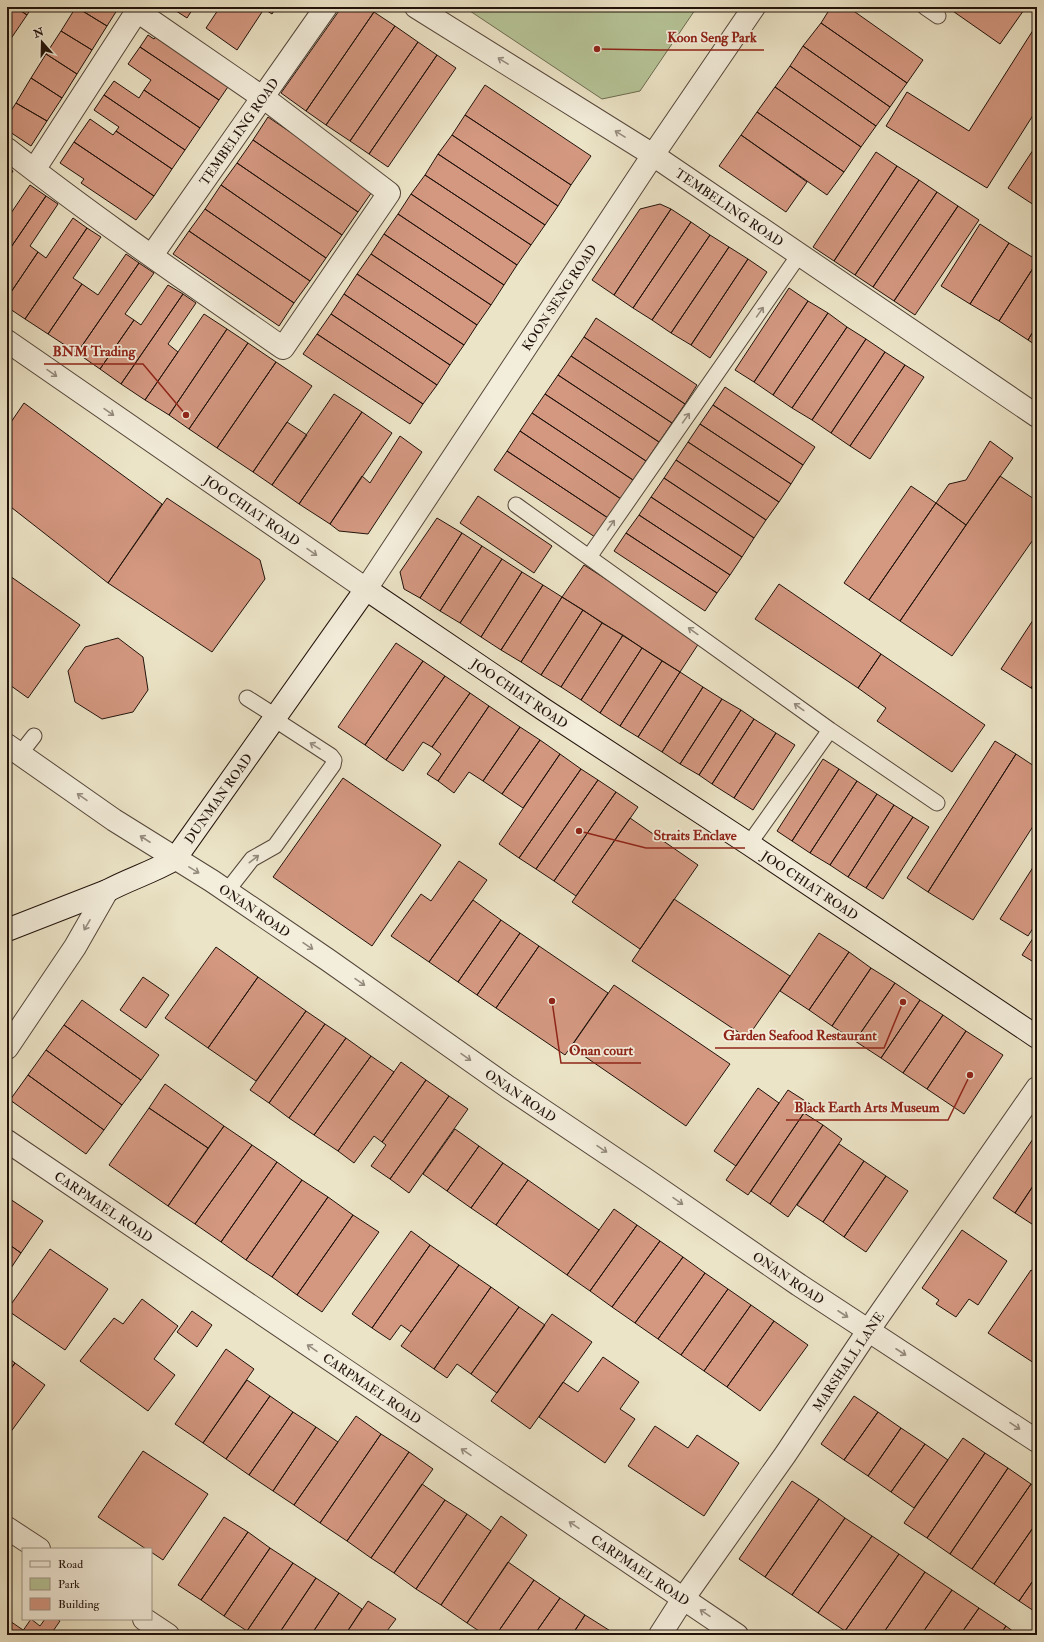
<svg xmlns="http://www.w3.org/2000/svg" width="1044" height="1642" font-family="'IM FELL Double Pica',serif">
  <rect width="100%" height="100%" fill="#ece4c7"/>
  <filter id="stains"><feTurbulence type="fractalNoise" baseFrequency=".005" numOctaves="4"/><feColorMatrix values="0 0 0 0 .2 0 0 0 0 .09 0 0 0 0 .02 0 0 0 .5 -.17"/></filter>
  <radialGradient id="worn" r=".72"><stop offset=".6" stop-color="#630" stop-opacity="0"/><stop offset="1" stop-color="#630" stop-opacity=".3"/></radialGradient>
  <path fill="#b6c497" stroke="#6c6b51" d="M464 7H697L640 91 602 99Z"/>
  <path fill="#d49881" stroke="#21120b" d="M7 7H15L27 15 10 40 7 38Z
    M15 7H32L27 15Z
    M76 7H119L107 26Z
    M76 7 107 26 92 50 61 31Z
    M170 7H194L187 18Z
    M220 7H276L272 14 264 9 237 50 206 28Z
    M344 7H367L374 12 306 111 281 93 341 8Z
    M831 7H848L923 60 907 83 821 23Z
    M947 7H1026L1000 44Z
    M374 12 395 26 326 125 306 111Z
    M821 23 907 83 890 107 803 46Z
    M1037 24V109L987 188 886 126 907 92 969 131Z
    M395 26 418 42 350 141 326 125Z
    M61 31 92 50 77 74 46 54Z
    M159 32 232 81 219 100 140 47 148 35 154 39Z
    M418 42 437 55 369 154 350 141Z
    M803 46 890 107 876 126 790 66Z
    M140 47 219 100 200 128 144 90 151 80 128 64Z
    M46 54 77 74 62 98 31 78Z
    M437 55 456 68 388 167 369 154Z
    M790 66 876 126 861 147 775 87Z
    M31 78 62 98 47 121 16 103Z
    M114 81 139 98 144 90 200 128 185 150 104 95Z
    M485 85 591 156 571 185 465 115Z
    M775 87 861 147 844 172 757 112Z
    M104 95 185 150 172 169 116 131 119 127 94 110Z
    M16 103 47 121 31 146 7 130V117Z
    M757 112 844 172 827 195 741 135Z
    M465 115 571 185 558 206 452 135Z
    M268 117 374 189 358 212 253 140Z
    M90 119 113 135 116 131 172 169 154 196 74 142Z
    M452 135 558 206 545 225 438 154Z
    M741 135 807 182 786 212 719 166Z
    M253 140 358 212 342 235 237 163Z
    M74 142 154 196 136 220 81 183 84 179 60 163Z
    M1037 144V207L1008 188Z
    M876 152 897 166 834 261 813 247Z
    M438 154 545 225 531 245 425 175Z
    M237 163 342 235 326 258 221 185Z
    M897 166 919 180 855 275 834 261Z
    M7 168 13 171 7 180Z
    M425 175 531 245 517 265 411 194Z
    M919 180 937 192 873 287 855 275Z
    M30 185 46 196 7 253V219Z
    M221 185 326 258 310 281 205 209Z
    M937 192 958 206 894 301 873 287Z
    M411 194 517 265 504 285 398 214Z
    M46 196 58 204 30 246 38 252 7 298V253Z
    M660 204 671 209 614 295 592 280 640 209Z
    M958 206 979 220 915 315 894 301Z
    M205 209 310 281 294 303 189 231Z
    M671 209 691 222 633 308 614 295Z
    M398 214 504 285 491 305 384 234Z
    M73 218 87 228 25 319 7 307V298L38 252 46 258Z
    M691 222 710 235 652 320 633 308Z
    M980 224 1009 243 970 304 941 286Z
    M87 228 101 237 73 278 82 284 48 334 25 319Z
    M189 231 294 303 279 326 173 254Z
    M384 234 491 305 477 325 371 254Z
    M710 235 729 247 671 333 652 320Z
    M1009 243 1037 260V262L999 321 970 304Z
    M729 247 748 259 691 345 671 333Z
    M126 254 139 263 77 353 48 334 82 284 98 295Z
    M371 254 477 325 464 345 357 274Z
    M748 259 767 272 710 358 691 345Z
    M1037 262V325L1028 340 999 321Z
    M139 263 154 273 125 314 134 320 100 369 77 353Z
    M357 274 464 345 450 365 344 294Z
    M168 285 183 294 121 384 100 369 134 320 141 325Z
    M789 288 808 301 754 382 735 370Z
    M183 294 196 303 168 344 178 352 145 400 121 384Z
    M344 294 450 365 437 385 331 314Z
    M808 301 828 313 773 395 754 382Z
    M828 313 847 327 792 408 773 395Z
    M204 314 227 329 169 415 145 400Z
    M331 314 437 385 423 404 317 334Z
    M596 318 697 385 685 404 584 337Z
    M1037 325V346L1028 340Z
    M847 327 866 339 812 420 792 408Z
    M227 329 248 343 189 429 169 415Z
    M317 334 423 404 410 424 303 354Z
    M584 337 685 404 672 423 571 356Z
    M866 339 885 352 831 433 812 420Z
    M248 343 276 362 217 448 189 429Z
    M885 352 905 365 850 446 831 433Z
    M571 356 672 423 659 442 558 375Z
    M276 362 312 386 253 472 217 448Z
    M905 365 924 377 870 459 850 446Z
    M558 375 659 442 646 461 545 394Z
    M725 387 815 447 803 465 713 405Z
    M334 394 362 412 299 504 272 485Z
    M545 394 646 461 633 480 532 413Z
    M24 403 162 504 108 583 7 504V428Z
    M713 405 803 465 791 484 700 424Z
    M362 412 392 433 330 524 299 504Z
    M532 413 633 480 621 499 520 431Z
    M287 422 307 435 272 485 253 472Z
    M700 424 791 484 779 502 688 442Z
    M520 431 621 499 608 518 507 451Z
    M400 436 422 452 368 534 339 531 330 524 362 476 370 483Z
    M990 441 1013 458 966 525 936 503 949 484 966 480Z
    M688 442 779 502 766 520 676 460Z
    M507 451 608 518 595 537 494 470Z
    M676 460 766 520 754 538 664 478Z
    M1000 476 1037 501V534L952 656 900 621Z
    M664 478 754 538 742 557 651 497Z
    M911 486 936 503 869 600 844 583Z
    M478 496 552 546 534 573 460 523Z
    M651 497 742 557 730 575 639 515Z
    M167 498 260 560 265 579 212 652 108 583Z
    M936 503 966 525 900 621 869 600Z
    M639 515 730 575 717 593 626 533Z
    M437 518 462 533 420 598 404 589 400 572Z
    M462 533 482 546 440 611 420 598Z
    M626 533 717 593 705 611 614 551Z
    M482 546 502 559 460 623 440 611Z
    M502 559 522 572 481 637 460 623Z
    M584 565 701 640 680 672 562 597Z
    M522 572 543 585 501 650 481 637Z
    M7 574 80 625 28 698 7 683Z
    M779 584 881 654 858 688 755 619Z
    M543 585 562 597 521 662 501 650Z
    M562 597 583 610 541 675 521 662Z
    M583 610 602 623 561 687 541 675Z
    M1037 614V678L1031 688 1001 669Z
    M602 623 623 635 581 700 561 687Z
    M623 635 642 648 600 713 581 700Z
    M118 638 143 657 148 690 133 712 102 719 75 702 68 671 85 647Z
    M396 643 423 661 365 745 338 727Z
    M642 648 662 661 620 726 600 713Z
    M881 654 985 725 952 772 877 721 886 708 858 688Z
    M423 661 445 676 386 760 365 745Z
    M662 661 680 672 638 737 620 726Z
    M680 672 703 687 662 752 638 737Z
    M445 676 470 693 432 747 423 742 403 771 386 760Z
    M1037 678V692L1031 688Z
    M703 687 722 699 680 764 662 752Z
    M470 693 489 706 438 781 427 774 441 754 432 747Z
    M722 699 741 710 699 775 680 764Z
    M489 706 520 727 483 781 469 772 454 793 438 781Z
    M741 710 754 719 712 784 699 775Z
    M754 719 776 733 734 798 712 784Z
    M520 727 540 740 502 794 483 781Z
    M776 733 795 745 753 810 734 798Z
    M540 740 560 754 523 808 502 794Z
    M995 741 1016 754 928 892 907 878Z
    M560 754 581 769 519 858 499 844Z
    M1016 754 1037 768V820L973 920 928 892Z
    M823 759 839 769 792 841 777 831Z
    M581 769 598 780 536 869 519 858Z
    M839 769 857 781 810 853 792 841Z
    M343 778 441 845 372 946 273 877Z
    M598 780 616 792 554 881 536 869Z
    M857 781 877 794 830 865 810 853Z
    M616 792 638 807 576 896 554 881Z
    M877 794 894 805 848 877 830 865Z
    M894 805 913 817 866 888 848 877Z
    M913 817 929 827 883 899 866 888Z
    M630 818 698 865 640 949 572 902Z
    M459 861 487 880 429 962 391 936 421 894 431 901Z
    M1037 861V922L1028 936 1000 919Z
    M674 899 790 976 747 1038 632 961Z
    M473 900 501 920 458 982 429 962Z
    M501 920 520 933 477 995 458 982Z
    M1037 932V964L1022 955Z
    M520 933 539 946 496 1008 477 995Z
    M819 933 849 952 809 1010 780 991Z
    M539 946 608 993 565 1055 496 1008Z
    M216 947 258 977 208 1048 165 1018Z
    M849 952 871 968 832 1026 809 1010Z
    M871 968 895 983 855 1041 832 1026Z
    M143 977 169 995 146 1028 120 1010Z
    M258 977 306 1011 256 1081 208 1048Z
    M895 983 920 1000 881 1058 855 1041Z
    M614 985 730 1064 686 1126 571 1047Z
    M82 1000 159 1055 141 1080 64 1025Z
    M920 1000 943 1015 903 1073 881 1058Z
    M306 1011 325 1024 269 1103 250 1090Z
    M943 1015 966 1031 927 1089 903 1073Z
    M325 1024 346 1038 289 1118 269 1103Z
    M64 1025 141 1080 122 1105 46 1050Z
    M966 1031 1003 1055 964 1114 927 1089Z
    M346 1038 371 1056 314 1135 289 1118Z
    M46 1050 122 1105 104 1130 28 1075Z
    M371 1056 394 1072 338 1151 314 1135Z
    M401 1062 426 1080 382 1142 374 1136 354 1163 338 1151Z
    M28 1075 104 1130 86 1154 10 1100Z
    M426 1080 449 1096 390 1179 371 1166 386 1145 382 1142Z
    M165 1084 224 1126 208 1148 149 1108Z
    M758 1088 779 1103 736 1166 714 1151Z
    M788 1090 810 1104 748 1195 726 1180Z
    M449 1096 468 1109 409 1193 390 1179Z
    M149 1108 208 1148 168 1206 109 1165Z
    M804 1113 823 1125 770 1204 751 1191Z
    M823 1125 842 1139 788 1217 770 1204Z
    M224 1126 252 1145 195 1224 168 1206Z
    M455 1129 479 1146 447 1191 423 1174Z
    M1037 1133V1180L1015 1213 993 1198Z
    M839 1144 864 1161 823 1222 797 1205Z
    M252 1145 277 1162 221 1242 195 1224Z
    M479 1146 503 1163 471 1208 447 1191Z
    M864 1161 886 1176 844 1237 823 1222Z
    M277 1162 302 1180 246 1260 221 1242Z
    M503 1163 528 1180 496 1225 471 1208Z
    M886 1176 908 1191 866 1252 844 1237Z
    M302 1180 328 1197 272 1277 246 1260Z
    M528 1180 599 1230 567 1275 496 1225Z
    M1037 1180V1223L1035 1226 1015 1213Z
    M7 1197 43 1221 21 1253 7 1243Z
    M328 1197 353 1215 297 1295 272 1277Z
    M614 1209 637 1225 590 1291 567 1275Z
    M353 1215 379 1232 322 1312 297 1295Z
    M637 1225 660 1241 612 1307 590 1291Z
    M962 1230 1007 1261 978 1305 969 1299 956 1317 936 1304 939 1300 922 1288Z
    M411 1231 430 1245 372 1328 352 1314Z
    M660 1241 683 1257 635 1323 612 1307Z
    M7 1243 21 1253 7 1274Z
    M430 1245 459 1265 411 1332 401 1325 390 1340 372 1328Z
    M50 1249 108 1289 65 1350 7 1310Z
    M683 1257 705 1273 658 1339 635 1323Z
    M459 1265 491 1287 434 1369 401 1346Z
    M1031 1270 1037 1274V1365L988 1333Z
    M705 1273 728 1289 681 1355 658 1339Z
    M491 1287 519 1307 471 1374 457 1364 447 1378 434 1369Z
    M728 1289 751 1305 704 1371 681 1355Z
    M142 1299 178 1326 154 1359 175 1375 148 1411 80 1361 114 1318 123 1324Z
    M751 1305 774 1321 727 1387 704 1371Z
    M519 1307 545 1325 497 1393 471 1374Z
    M192 1311 212 1325 197 1347 177 1332Z
    M552 1314 592 1342 530 1429 491 1401Z
    M774 1321 808 1345 760 1411 727 1387Z
    M226 1349 254 1369 203 1443 175 1424Z
    M7 1357 15 1363 7 1374Z
    M603 1357 639 1382 620 1409 635 1419 605 1463 539 1417 563 1382 578 1392Z
    M15 1363 45 1385 7 1437V1374Z
    M247 1380 270 1396 226 1459 203 1443Z
    M270 1396 293 1412 249 1475 226 1459Z
    M854 1396 878 1412 844 1460 821 1444Z
    M293 1412 316 1427 273 1491 249 1475Z
    M878 1412 901 1428 868 1476 844 1460Z
    M356 1416 381 1434 320 1523 294 1505Z
    M655 1426 688 1448 697 1435 739 1463 704 1516 628 1466Z
    M316 1427 338 1442 294 1505 273 1491Z
    M901 1428 925 1444 891 1492 868 1476Z
    M381 1434 409 1452 347 1541 320 1523Z
    M963 1438 985 1453 927 1538 904 1523Z
    M925 1444 948 1460 914 1508 891 1492Z
    M143 1451 208 1494 163 1560 151 1552V1549H146L98 1517Z
    M409 1452 433 1469 371 1558 347 1541Z
    M985 1453 1008 1468 950 1554 927 1538Z
    M1008 1468 1031 1484 972 1569 950 1554Z
    M792 1481 819 1499 765 1577 739 1559Z
    M422 1484 445 1500 394 1573 371 1558Z
    M1031 1484 1037 1488V1522L994 1584 972 1569Z
    M819 1499 845 1518 792 1595 765 1577Z
    M445 1500 467 1514 416 1589 394 1573Z
    M467 1514 491 1531 441 1605 416 1589Z
    M501 1516 527 1535 467 1623 441 1605Z
    M224 1517 248 1532 201 1600 178 1585Z
    M845 1518 872 1536 818 1613 792 1595Z
    M1037 1522V1575L1019 1601 994 1584Z
    M248 1532 270 1548 224 1616 201 1600Z
    M872 1536 899 1554 845 1631 818 1613Z
    M270 1548 293 1563 247 1631 224 1616Z
    M899 1554 925 1572 882 1635H851L845 1631Z
    M508 1562 534 1580 496 1635H485L467 1623Z
    M293 1563 316 1578 278 1635H253L247 1631Z
    M925 1572 952 1590 921 1635H882Z
    M1037 1575V1613L1019 1601Z
    M316 1578 339 1593 311 1635H278Z
    M534 1580 560 1598 534 1635H496Z
    M952 1590 979 1608 960 1635H921Z
    M339 1593 362 1609 345 1635H311Z
    M560 1598 585 1615 572 1635H534Z
    M368 1601 396 1619 384 1635H345Z
    M979 1608 1006 1626 1000 1635H960Z
    M585 1615 612 1632 610 1635H572Z
    M7 1619 23 1630 20 1635H7Z
    M31 1619 40 1626 45 1619H57L60 1621 51 1634 53 1635H20Z
    M1006 1626 1018 1635H1000Z"/>
  <g fill="none" stroke-linecap="round" stroke-linejoin="round">
    <g stroke="#54463a" stroke-width="17">
      <path id="lane" d="M925 7 938 16
        M516 505 830 730 937 803
        M589 557 799 255
        M247 698 277 717
        M20 754 34 736
        M749 844 830 730
        M227 891 252 859 275 846 333 765 334 760 331 756 274 719"/>
    </g>
    <g stroke="#54463a" stroke-width="24">
      <g id="street">
        <path id="s1" d="M416 7 653 155 1037 416"/>
        <path d="M7 149C96 219 190 283 283 348L389 193 272 104 137 11 34 170"/>
        <path id="s2" d="M152 255 326 7"/>
        <path id="s3" d="M7 341 366 589 653 155 754 7"/>
        <path id="s4" d="M7 745 114 820 212 881 328 960 508 1087 645 1179 799 1285 1037 1441"/>
        <path d="M7 1048 75 947 107 891"/>
        <path id="s5" d="M7 1141 737 1635"/>
        <path d="M7 1528 39 1549"/>
        <path d="M144 1619 168 1635"/>
        <path id="s6" d="M660 1635 683 1599 785 1455 868 1331 1037 1088"/>
      </g>
    </g>
    <g stroke="#21120b" stroke-width="24">
      <g id="secondary">
        <path id="s7" d="M7 930 107 891C129 879 153 872 175 859L366 589 543 709 749 844 1037 1037"/>
      </g>
    </g>
    <use href="#lane" stroke="#f3eddb" stroke-width="15"/>
    <use href="#street" stroke="#f3eddb" stroke-width="22"/>
    <use href="#secondary" stroke="#f3eddb" stroke-width="22"/>
  </g>
  <defs><path id="oneway-shaft" d="M-6 0H5M1.5-3L5.5 0L1.5 3" fill="none" stroke-width="1.6" stroke-linecap="round" stroke-linejoin="round"/></defs>
  <g stroke="#948a7d">
    <use href="#oneway-shaft" transform="translate(503 61) rotate(-148)"/>
    <use href="#oneway-shaft" transform="translate(620 134) rotate(-148)"/>
    <use href="#oneway-shaft" transform="translate(760 312) rotate(-55)"/>
    <use href="#oneway-shaft" transform="translate(52 373) rotate(35)"/>
    <use href="#oneway-shaft" transform="translate(109 412) rotate(35)"/>
    <use href="#oneway-shaft" transform="translate(686 418) rotate(-55)"/>
    <use href="#oneway-shaft" transform="translate(611 525) rotate(-55)"/>
    <use href="#oneway-shaft" transform="translate(312 552) rotate(35)"/>
    <use href="#oneway-shaft" transform="translate(693 631) rotate(-144)"/>
    <use href="#oneway-shaft" transform="translate(799 707) rotate(-144)"/>
    <use href="#oneway-shaft" transform="translate(315 746) rotate(-148)"/>
    <use href="#oneway-shaft" transform="translate(82 797) rotate(-145)"/>
    <use href="#oneway-shaft" transform="translate(145 839) rotate(-147)"/>
    <use href="#oneway-shaft" transform="translate(254 859) rotate(-38)"/>
    <use href="#oneway-shaft" transform="translate(194 870) rotate(31)"/>
    <use href="#oneway-shaft" transform="translate(87 925) rotate(120)"/>
    <use href="#oneway-shaft" transform="translate(308 946) rotate(34)"/>
    <use href="#oneway-shaft" transform="translate(360 982) rotate(35)"/>
    <use href="#oneway-shaft" transform="translate(466 1057) rotate(35)"/>
    <use href="#oneway-shaft" transform="translate(602 1149) rotate(34)"/>
    <use href="#oneway-shaft" transform="translate(678 1201) rotate(35)"/>
    <use href="#oneway-shaft" transform="translate(843 1314) rotate(33)"/>
    <use href="#oneway-shaft" transform="translate(312 1348) rotate(-146)"/>
    <use href="#oneway-shaft" transform="translate(901 1352) rotate(33)"/>
    <use href="#oneway-shaft" transform="translate(1015 1426) rotate(34)"/>
    <use href="#oneway-shaft" transform="translate(466 1452) rotate(-146)"/>
    <use href="#oneway-shaft" transform="translate(574 1525) rotate(-146)"/>
    <use href="#oneway-shaft" transform="translate(705 1613) rotate(-146)"/>
  </g>
  <g text-anchor="middle" stroke-width="3.5" stroke-linejoin="round" paint-order="stroke">
    <g font-size="13" fill="#21120b" stroke="#f3eddb">
      <text dy="5" stroke="none"><textPath href="#s2" startOffset="151">TEMBELING ROAD</textPath></text>
      <text dy="5" stroke="none"><textPath href="#s1" startOffset="372">TEMBELING ROAD</textPath></text>
      <text dy="5" stroke="none"><textPath href="#s3" startOffset="786">KOON SENG ROAD</textPath></text>
      <text dy="5" stroke="none"><textPath href="#s3" startOffset="298">JOO CHIAT ROAD</textPath></text>
      <text dy="5" stroke="none"><textPath href="#s7" startOffset="699">JOO CHIAT ROAD</textPath></text>
      <text dy="5" stroke="none"><textPath href="#s7" startOffset="257">DUNMAN ROAD</textPath></text>
      <text dy="5" stroke="none"><textPath href="#s7" startOffset="1047">JOO CHIAT ROAD</textPath></text>
      <text dy="5" stroke="none"><textPath href="#s4" startOffset="298">ONAN ROAD</textPath></text>
      <text dy="5" stroke="none"><textPath href="#s4" startOffset="622">ONAN ROAD</textPath></text>
      <text dy="5" stroke="none"><textPath href="#s5" startOffset="117">CARPMAEL ROAD</textPath></text>
      <text dy="5" stroke="none"><textPath href="#s4" startOffset="946">ONAN ROAD</textPath></text>
      <text dy="5" stroke="none"><textPath href="#s6" startOffset="332">MARSHALL LANE</textPath></text>
      <text dy="5" stroke="none"><textPath href="#s5" startOffset="441">CARPMAEL ROAD</textPath></text>
      <text dy="5" stroke="none"><textPath href="#s5" startOffset="765">CARPMAEL ROAD</textPath></text>
    </g>
  </g>
  <path fill="none" stroke="#8f2418" stroke-width="1.5" d="M597 49L659 50H764M186 415L143 364H44M579 831L646 848H745M903 1002L884 1048H715M552 1001L561 1063H641M970 1075L948 1120H786"/>
  <g fill="#8f2418" stroke="#f3eddb" stroke-width="1.5">
    <circle cx="597" cy="49" r="4"/>
    <circle cx="186" cy="415" r="4"/>
    <circle cx="579" cy="831" r="4"/>
    <circle cx="903" cy="1002" r="4"/>
    <circle cx="552" cy="1001" r="4"/>
    <circle cx="970" cy="1075" r="4"/>
  </g>
  <g font-size="14" text-anchor="middle" font-weight="bold" fill="#8f2418" stroke="#f3eddb" stroke-width="3.5" stroke-linejoin="round" paint-order="stroke">
    <text x="712" y="42">Koon Seng Park</text>
    <text x="94" y="356">BNM Trading</text>
    <text x="695" y="840">Straits Enclave</text>
    <text x="800" y="1040">Garden Seafood Restaurant</text>
    <text x="601" y="1055">Onan court</text>
    <text x="867" y="1112">Black Earth Arts Museum</text>
  </g>
  <rect width="1044" height="1642" fill="none" stroke="#ece4c7" stroke-width="24"/>
  <rect x="8" y="8" width="1028" height="1626" fill="none" stroke="#21120b" stroke-width="2"/>
  <rect x="12" y="12" width="1020" height="1618" fill="none" stroke="#21120b"/>
  <rect x="22" y="1548" width="130" height="72" fill="#f3eddb" stroke="#9f9588"/>
  <rect x="30" y="1561" width="20" height="6" fill="#f3eddb" stroke="#9f9588"/>
  <text x="58" y="1568" font-size="12" fill="#21120b">Road</text>
  <rect x="30" y="1578" width="20" height="12" fill="#b6c497" stroke="#9f9588"/>
  <text x="58" y="1588" font-size="12" fill="#21120b">Park</text>
  <rect x="30" y="1598" width="20" height="12" fill="#d49881" stroke="#9f9588"/>
  <text x="58" y="1608" font-size="12" fill="#21120b">Building</text>
  <g transform="translate(42 42) rotate(340)" stroke="#f3eddb" stroke-width="3" paint-order="stroke">
  <path d="M0-3L7 15L0 10L-7 15Z" fill="#21120b"/>
  <text y="-6" font-size="11" font-weight="bold" text-anchor="middle" fill="#21120b">N</text>
  </g>
  <rect width="100%" height="100%" filter="url(#stains)"/>
  <rect width="100%" height="100%" fill="url(#worn)"/>
</svg>
